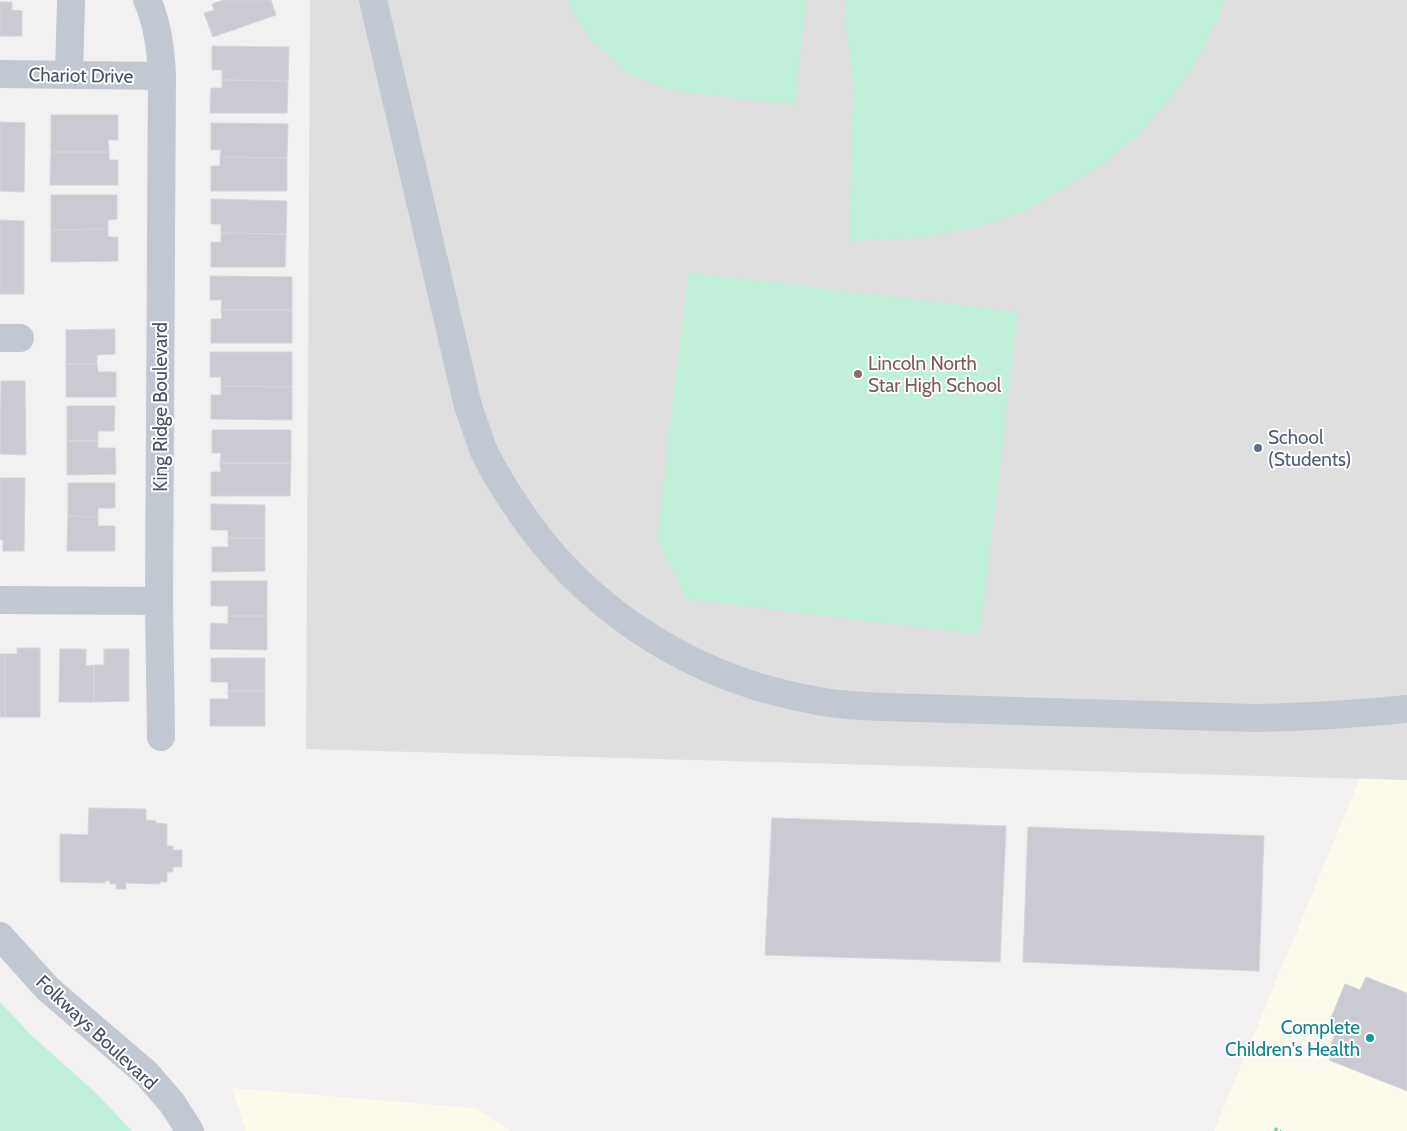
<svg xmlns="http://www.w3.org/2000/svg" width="1407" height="1131" font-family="Cabin,sans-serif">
  <rect width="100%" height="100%" fill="#f2f0f0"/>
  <path fill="#fcfaea" d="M1360 778 1407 780V1131H1214Z
    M232 1088 475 1108 511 1131H246Z"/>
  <path fill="#e0dfdf" d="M310 0H1407V780L306 749Z"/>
  <path fill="#c0efda" d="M567 0H806L795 105 687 92 666 88 644 80 626 71 591 40 576 19Z
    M845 0H1224L1218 19 1194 65 1169 100 1138 134 1105 163 1026 210 979 226 918 238 849 241 853 84 846 27Z
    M688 272 1018 312 980 634 686 599 657 536Z
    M0 1002 32 1036 95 1092 132 1131H0Z"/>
  <path fill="#cacbd2" stroke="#d4d5db" d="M223 0H271L276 15 213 37 204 13 214 10 212 4Z
    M0 2H12V10L22 11V36H0Z
    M212 46 289 47 288 81 222 80V70H212Z
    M222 80 288 81 287 113H210L211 88H222Z
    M51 115H118V140H108L109 152H51Z
    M0 122 25 123 24 192 0 191Z
    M211 123 288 124 287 158 220 157 221 150H211Z
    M51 152H109V160H118V185H50Z
    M220 157 287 158V191H211V166H220Z
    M51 195H117V219L108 220V229L51 230Z
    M211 199 287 201 286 234 221 233V224H211Z
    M0 220 24 221V294H0Z
    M108 229V237H118V261L51 262V230Z
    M221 233 286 234 285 267H211V242H221Z
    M210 276 292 277V310H221L222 300H210Z
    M221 310H292V343H211V319H222Z
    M115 329V354L97 355V364H66V330Z
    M210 352H292V387L221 386V377H210Z
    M66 364H97L98 372H116V397H66Z
    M1 381H25L26 455 0 454Z
    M221 386 292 387V420L211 419V395H221Z
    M67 406H115L114 431H98V441H67Z
    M212 430H291V463H220L221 453H212Z
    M67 441H98V448H115L116 474 67 475Z
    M220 463H291L290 496H211V472H221Z
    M0 478H25L24 551H3V540H0Z
    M68 483H115V508H98V517L68 516Z
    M211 504 265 505V538H228V530H211Z
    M68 516 98 517V526H115V551H67Z
    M228 538H265V571L212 572V547H228Z
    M211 581H267V616H228V606H211Z
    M228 616H267V650L210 649 211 623 228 624Z
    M17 648H40V717H5V654H17Z
    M60 649H86V666L94 665V702H59Z
    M104 649H129V701L94 702V665H104Z
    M0 654H5V717H0Z
    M211 658H265V691H228V682H211Z
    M228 691H265V726H210V699H228Z
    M89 808 146 809V820L156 821V823L167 824V846H173V850H182V867H173V872H167V882H160V884L126 883V889H116V884H110V881H105V883L60 882V834L88 835Z
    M772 818 1006 826 1000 962 765 955Z
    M1028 827 1264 836 1259 971 1023 962Z
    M1366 977 1407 993V1091L1329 1060 1334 1048 1330 1047 1337 1029 1328 1025 1345 984 1360 990Z"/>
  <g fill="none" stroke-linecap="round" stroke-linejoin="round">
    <path stroke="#78ccb2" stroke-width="3" stroke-dasharray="4 2.5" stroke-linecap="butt" d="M1275 1131 1276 1129 1281 1131"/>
    <path stroke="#c1c8d1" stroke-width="28" d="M147 0C158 24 161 50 162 76L159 601 161 737
      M373 0 468 406C473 420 478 435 483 449 495 476 513 502 530 526 598 618 700 680 813 700 836 705 860 706 884 707L1256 718C1307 717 1357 714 1407 709
      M0 74 162 76
      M69 75 71 0
      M0 338H20
      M0 600 159 601
      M0 936 48 989 146 1073 172 1103 190 1131"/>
  </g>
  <circle fill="#8d6e63" stroke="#fff" stroke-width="2" cx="858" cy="374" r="5"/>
  <circle fill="#5c6f8a" stroke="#fff" stroke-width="2" cx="1258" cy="448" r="5"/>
  <circle fill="#0f9aa8" stroke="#fff" stroke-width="2" cx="1370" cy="1038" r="5"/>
  <g text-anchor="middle" stroke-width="4" stroke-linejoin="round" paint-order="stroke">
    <g font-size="19" fill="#48505d" stroke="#fff">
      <text transform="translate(81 75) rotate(1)" y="7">Chariot Drive</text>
      <text transform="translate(160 407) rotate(-90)" y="7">King Ridge Boulevard</text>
      <text transform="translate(97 1032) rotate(43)" y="7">Folkways Boulevard</text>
    </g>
    <g font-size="19" fill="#785e54" stroke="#fff" text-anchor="start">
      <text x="868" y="370">Lincoln North<tspan x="868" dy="22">Star High School</tspan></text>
    </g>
    <g font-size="19" fill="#4e5e75" stroke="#fff" text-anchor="start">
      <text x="1268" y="444">School<tspan x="1268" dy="22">(Students)</tspan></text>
    </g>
    <g font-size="19" fill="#0d838f" stroke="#fff" text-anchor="end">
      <text x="1360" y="1034">Complete<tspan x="1360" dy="22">Children's Health</tspan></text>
    </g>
  </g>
</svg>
